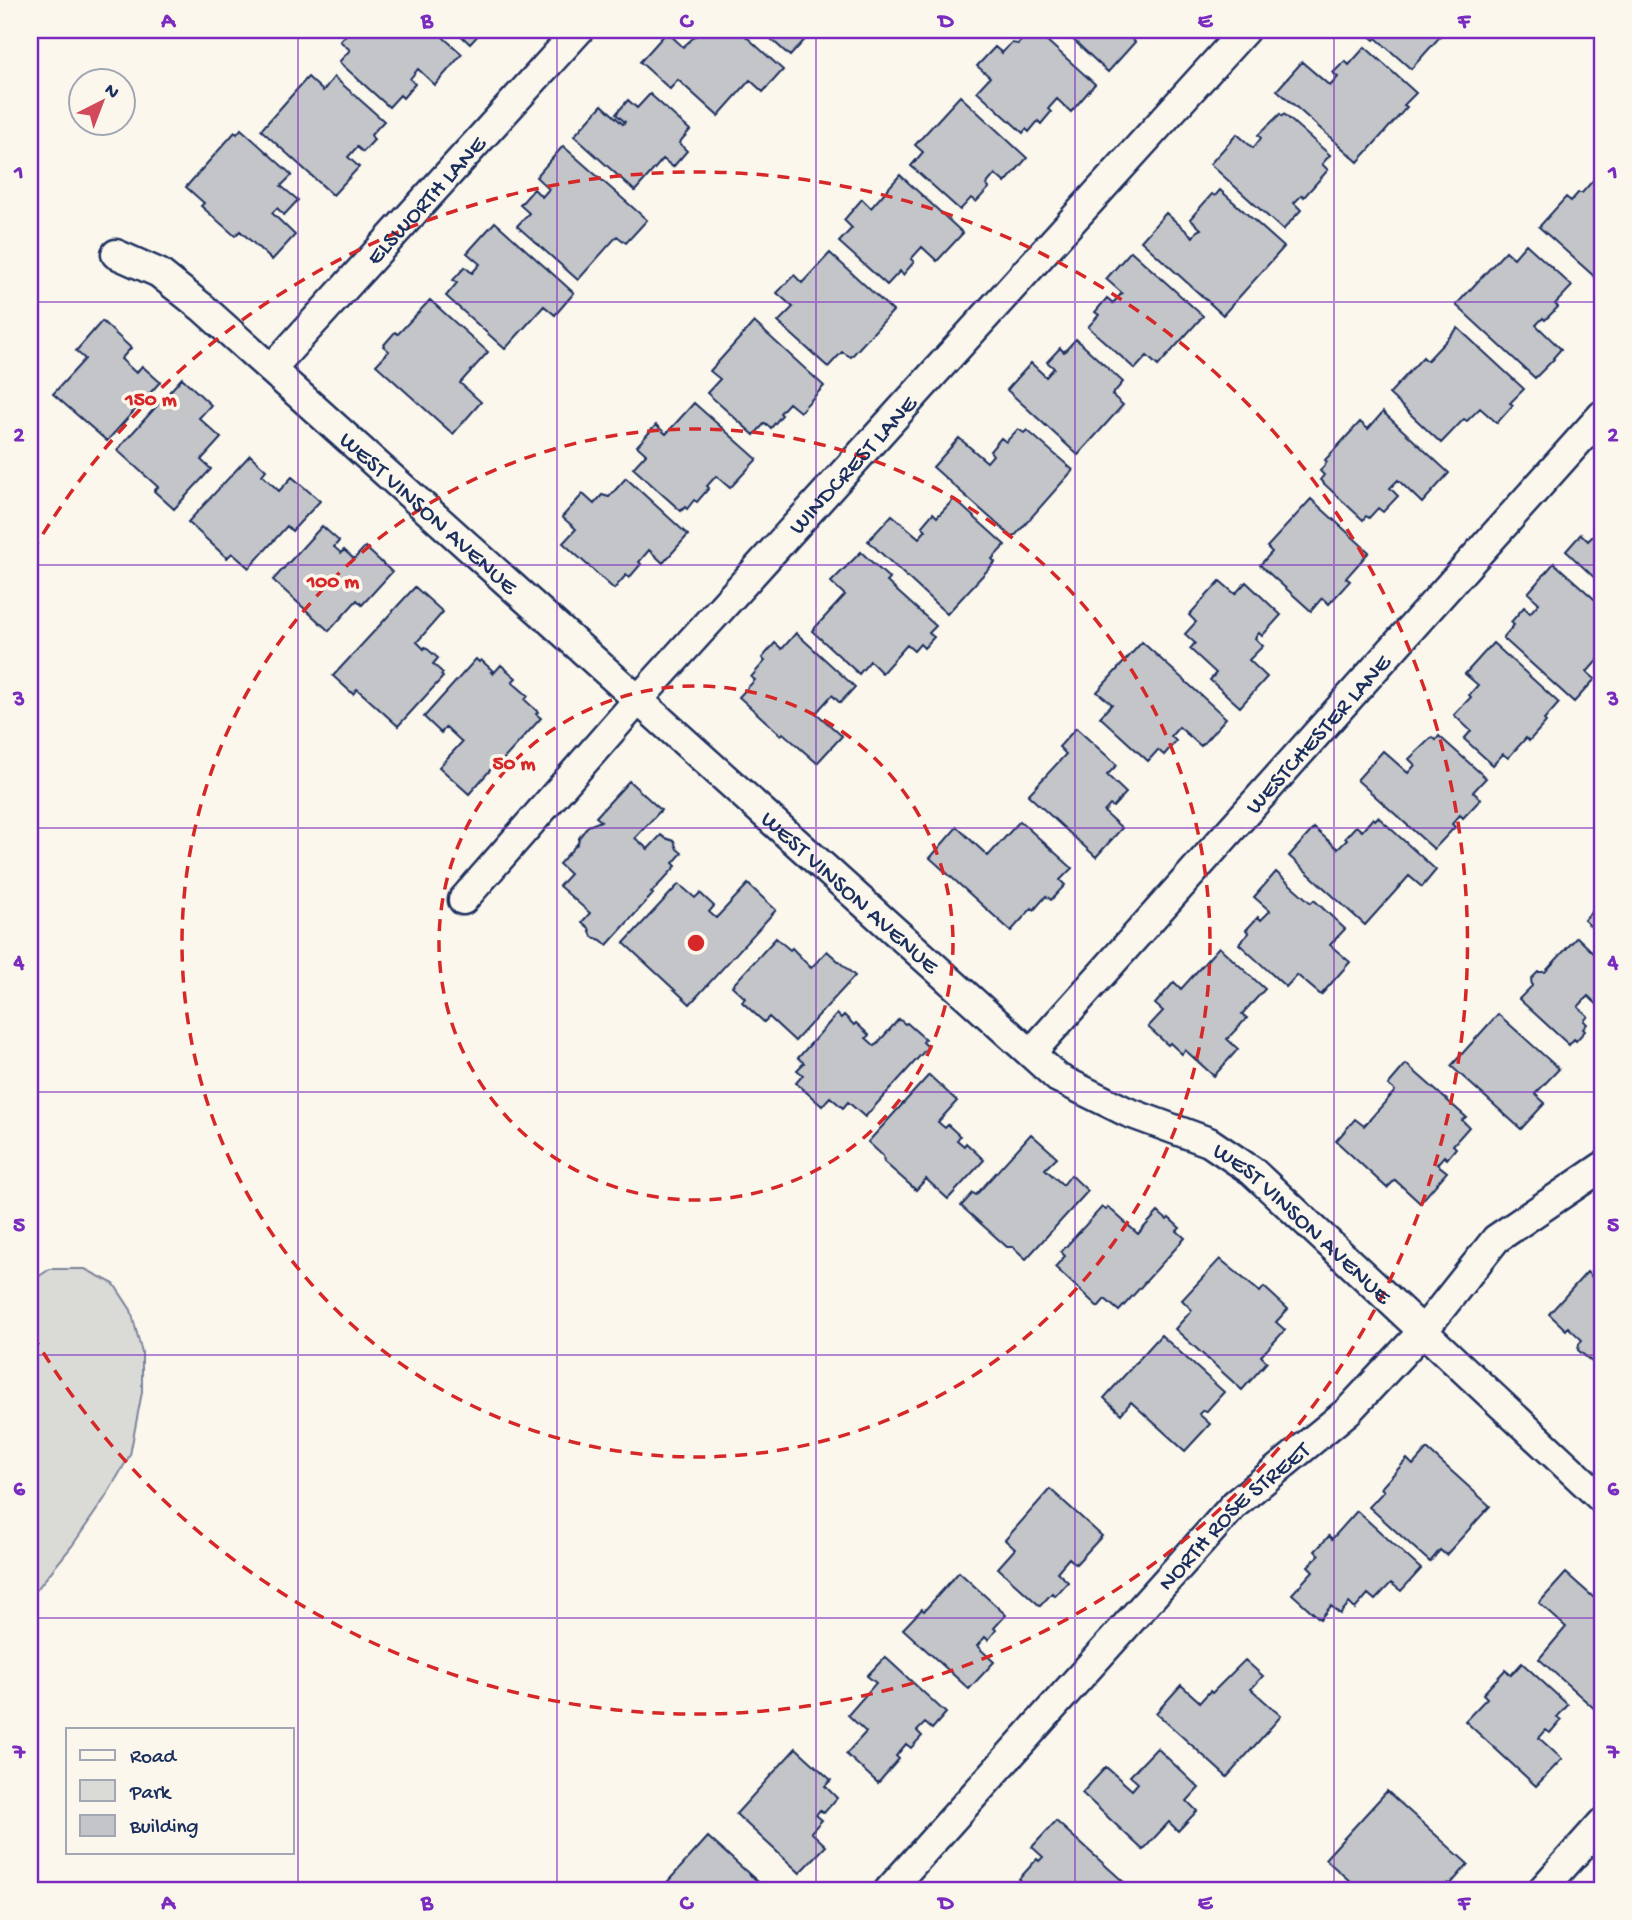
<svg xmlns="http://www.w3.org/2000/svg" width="1632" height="1920" font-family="'Gochi Hand',sans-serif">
  <rect width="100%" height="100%" fill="#fbf7ec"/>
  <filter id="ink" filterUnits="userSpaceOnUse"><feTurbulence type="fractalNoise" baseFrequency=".0143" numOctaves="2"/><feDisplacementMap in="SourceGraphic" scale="14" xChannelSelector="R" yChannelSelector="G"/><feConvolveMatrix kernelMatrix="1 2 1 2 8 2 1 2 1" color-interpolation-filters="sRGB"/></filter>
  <g filter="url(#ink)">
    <path fill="#dadad7" stroke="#7a849a" stroke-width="2" d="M50 1269H85L114 1284 131 1310 142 1353V1392L130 1455 105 1498 72 1546 30 1598V1282Z"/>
    <path fill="#c3c5c9" stroke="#1b2f5e" stroke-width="2" d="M351 30H435L462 54 435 85 418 69 410 79 415 84 403 98 400 95 389 107 339 62 350 50 340 41Z
      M455 30H483L470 44Z
      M702 30H739L783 70 763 92 750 80 718 116 678 80 670 89 640 62 667 32 683 47Z
      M761 30H805L810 34 790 56Z
      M1031 30H1035L1095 84 1071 112 1057 99 1048 109 1051 112 1041 124 1038 121 1029 132 1026 129 1023 133 977 91 990 77 977 66 995 47 1002 53 1011 43 1018 44Z
      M1071 30H1122L1135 42 1108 72 1067 34Z
      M1362 30H1446L1411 69 1376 38 1374 40Z
      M1365 47 1416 93 1404 105 1407 107 1358 162 1277 90 1302 62 1330 86 1338 77 1333 73 1345 61 1349 65Z
      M308 77 323 91 334 77 384 121 371 135 374 140 363 152 357 147 348 157 359 167 333 195 261 130Z
      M650 94 690 130 679 143 687 151 673 167 663 159 635 191 574 136 602 105 623 124 625 122 616 114 628 100 637 108Z
      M960 96 1027 158 1005 183 995 174 986 185 989 188 976 202 971 198 960 210 911 166 923 152 915 145Z
      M1280 114 1282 116 1284 114 1330 155 1322 164 1328 170 1304 197 1302 195 1294 203 1301 210 1283 230 1210 164 1237 134 1253 148 1261 138 1258 135Z
      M241 129 292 175 281 186 298 200 284 215 277 208 272 213 295 235 272 260 240 231 235 236 201 206 204 203 186 187 235 132 237 134Z
      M563 146 647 220 626 243 617 236 578 280 517 226 529 213 520 205 534 189 542 197 549 189 536 177Z
      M900 175 963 233 937 261 922 247 911 259 914 262 903 275 900 271 887 285 839 242 852 228 844 220 862 199 871 208Z
      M1596 177 1600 181 1602 179V271L1596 278 1539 227 1566 197 1571 201 1578 193H1582Z
      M1220 190 1284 247 1223 315 1141 241 1166 213 1193 237 1197 231 1201 229 1190 219 1212 194 1215 196Z
      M495 222 574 293 555 315 544 306 505 349 446 296 457 283 453 280 465 267 472 273 480 264 467 253Z
      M1526 244 1572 286 1555 304 1558 307 1545 320 1543 318 1536 325 1561 349 1553 358 1554 359 1535 378 1456 305 1506 251 1514 258Z
      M1131 251 1203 316 1158 366 1147 356 1135 369 1088 327 1099 315 1095 312 1107 298 1113 303 1122 293 1106 279Z
      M830 253 893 311 851 357 842 352 828 367 778 322 793 307 777 293 794 275 802 283Z
      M430 300 488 352 460 383 481 402 453 434 376 365 389 351 383 346 395 332 398 334Z
      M102 321 131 348 121 359 136 373 142 366 160 382 107 441 53 394 85 359 76 351Z
      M754 322 824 386 800 412 789 403 780 413 782 415 771 428 765 423 754 435 707 393 720 379 710 371Z
      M1458 328 1524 389 1510 403 1513 405 1497 423 1480 408 1467 421 1464 419 1441 443 1389 394 1423 357 1427 361Z
      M1076 339 1123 382 1112 395 1123 405 1078 455 1007 390 1031 363 1046 377 1054 368 1047 362 1060 348 1064 352Z
      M182 378 211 405 199 418 221 438 201 460 211 469 174 509 154 491 158 487 117 450Z
      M694 403 757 459 730 488 716 476 707 486 709 488 697 502 694 500 687 509 685 507 681 511 633 468 646 454 637 446 656 425 666 434Z
      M1383 412 1449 473 1422 503 1398 480 1390 488 1398 496 1383 512 1378 508 1369 518 1366 516 1363 520 1320 480 1324 475 1320 471 1327 462 1325 460 1360 422 1368 429Z
      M1018 429 1024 433 1027 430 1073 470 1013 538 933 467 959 438 987 462 993 455 990 451 1001 438 1006 442Z
      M250 455 266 470 262 475 279 491 292 477 320 501 292 531 287 526 249 568 232 553 227 558 188 522Z
      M626 478 688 535 663 563 649 550 639 562 641 564 629 578 626 575 614 589 563 543 576 529 562 517 583 494 594 504 602 495 609 497Z
      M954 499 1005 545 992 559 995 562 947 614 868 541 892 515 919 538 926 530 922 526 933 513 937 517Z
      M1311 499 1369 552 1346 578 1350 581 1329 604 1322 598 1311 611 1260 565 1272 552 1267 547Z
      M1602 510V585L1566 551 1581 534 1588 541 1596 533 1594 531 1601 522 1596 517Z
      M322 526 339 541 334 547 341 553 344 550 354 559 365 547 392 572 362 605 357 600 329 631 273 580Z
      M861 552 890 579 887 582 936 626 929 633 934 637 924 648 920 644 914 651 907 645 882 673 870 661 859 674 812 631 845 595 831 582Z
      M1554 563 1602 606V655L1587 672 1595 679 1574 702 1503 638 1514 625 1511 622 1524 607 1530 613 1539 603 1528 593Z
      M1220 581 1235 594 1246 582 1281 615 1262 636 1259 633 1255 638 1263 646 1249 660 1267 677 1240 707 1210 680 1216 673 1190 649 1195 643 1185 634 1196 622 1189 615Z
      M415 587 443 612 417 642 424 649 425 647 438 658 433 664 443 673 441 675 443 677 398 726 357 689 353 694 333 676Z
      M796 633 855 687 840 703 832 695 816 713 842 736 817 763 783 733 781 735 739 697 755 680 751 677 765 661 762 658 775 643 782 649Z
      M1142 642 1226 718 1201 746 1179 727 1171 736 1176 741 1164 755 1158 750 1148 761 1100 717 1112 704 1097 692Z
      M1493 643 1559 703 1544 720 1546 722 1529 741 1526 738 1508 758 1503 754 1493 765 1464 739 1471 731 1454 715 1471 697 1469 695 1478 685 1465 674Z
      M476 659 479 662 481 660 493 671 491 672 493 674 501 665 516 678 512 682 528 696 525 700 538 712 536 714 541 718 501 762 499 760 469 794 439 767 462 742 446 727 441 733 424 717Z
      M1076 728 1117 765 1107 775 1126 793 1113 807 1110 805 1104 812 1122 828 1096 857 1028 795 1066 754 1059 747Z
      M1439 736 1486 778 1473 792 1481 799 1463 818 1460 815 1452 824 1455 827 1434 849 1357 780 1383 751 1408 773 1415 765 1409 759 1432 737 1436 740Z
      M629 781 661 810 635 838 648 849 661 835 665 838 674 841 677 849 682 853 673 863 676 866 651 893 653 894 607 945 601 940 592 937 589 928 582 922 590 913 559 886 570 874 559 864 578 843 579 838 588 826 601 821 596 817Z
      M1378 817 1436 870 1422 887 1409 876 1365 925 1289 856 1314 828 1338 849 1347 840 1345 838 1356 826 1362 831 1373 818 1375 820Z
      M1020 821 1072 868 1060 880 1065 885 1051 900 1046 896 1034 910 1032 908 1011 931 930 858 957 827 988 856Z
      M1276 872 1311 903 1314 900 1345 929 1330 945 1350 962 1321 995 1297 975 1286 987 1239 944 1249 933 1246 930 1258 917 1261 920 1270 911 1254 897Z
      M679 884 695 898 700 893 714 906 709 912 716 918 748 884 776 910 690 1004 624 943Z
      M1602 900V937L1584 920Z
      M1577 937 1602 961V1009L1588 996 1578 1007 1588 1016 1584 1021 1587 1024 1583 1029 1585 1031 1576 1041 1574 1039 1569 1045 1519 999 1532 986 1531 979 1538 972H1545Z
      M776 938 790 950 792 948 811 968 827 951 855 976 795 1041 769 1017 764 1022 742 1002 745 998 732 986Z
      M1219 947 1265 989 1242 1014 1247 1018 1227 1039 1238 1049 1214 1076 1185 1050 1182 1054 1170 1043 1168 1045 1148 1027 1163 1011 1155 1004 1174 982 1181 989Z
      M837 1014 841 1018 844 1015 854 1025 856 1023 869 1035 866 1038 875 1046 899 1019 905 1024 907 1023 925 1039 923 1042 928 1047 865 1117 848 1102 843 1108 830 1097 822 1106 796 1083 803 1075 797 1070 804 1063 798 1058Z
      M1498 1014 1559 1069 1535 1094 1545 1103 1521 1129 1451 1066Z
      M1406 1064 1466 1117 1462 1120 1469 1127 1453 1145 1456 1148 1447 1159 1444 1156 1437 1164 1447 1172 1420 1203 1395 1180 1387 1188 1336 1141 1355 1119 1364 1126 1395 1091 1388 1085Z
      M929 1075 957 1101 938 1122 945 1128 948 1125 960 1136 957 1140 964 1146 966 1143 984 1160 948 1199 926 1179 916 1190 884 1162 883 1156 868 1142Z
      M1031 1134 1057 1157 1045 1169 1063 1185 1071 1175 1088 1191 1026 1259 1013 1247H1007L961 1206 973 1193 976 1195Z
      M1102 1207 1106 1210 1108 1207 1138 1234 1158 1212 1167 1220 1169 1218 1180 1228 1177 1231 1185 1238 1119 1311 1105 1299 1098 1307 1055 1267 1065 1256 1061 1252Z
      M1220 1259 1260 1292 1264 1287 1288 1309 1276 1322 1285 1330 1261 1356 1267 1362 1242 1390 1175 1329 1192 1310 1182 1300Z
      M1602 1260V1359L1601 1357 1592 1362 1578 1350 1579 1344 1582 1340 1568 1327 1566 1330 1549 1314 1587 1272 1593 1278 1596 1275 1592 1271Z
      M1161 1335 1224 1392 1206 1412 1203 1410 1199 1414 1210 1424 1185 1451 1131 1402 1121 1414 1104 1398Z
      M1427 1449 1490 1506 1446 1555 1440 1550 1430 1562 1369 1507 1384 1491 1381 1488 1407 1459 1413 1465Z
      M1050 1489 1102 1536 1076 1564 1069 1558 1057 1572 1068 1582 1055 1596 1052 1593 1040 1606 998 1568 1015 1549 1005 1540Z
      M1357 1511 1421 1569 1401 1591 1391 1583 1375 1600 1368 1594 1355 1609 1349 1603 1340 1614 1331 1606 1320 1619 1292 1594 1313 1571 1308 1566 1319 1555 1315 1551 1329 1536 1332 1539Z
      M959 1572 1006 1615 994 1628 996 1630 988 1640 985 1637 977 1646 994 1662 969 1689 903 1629 922 1609 924 1611Z
      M1566 1573 1602 1605V1705L1597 1711 1539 1659 1566 1627 1539 1603Z
      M885 1657 946 1713 932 1729 925 1723 917 1731 922 1736 911 1748 906 1744 896 1756 899 1759 878 1783 846 1754 866 1732 848 1715 876 1683 867 1676Z
      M1245 1660 1263 1676 1251 1689 1281 1716 1227 1777 1156 1713 1181 1685 1200 1702 1210 1691 1212 1693Z
      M1522 1663 1568 1705 1557 1717 1561 1720 1550 1733 1546 1730 1539 1738 1562 1759 1536 1786 1465 1721 1487 1698 1483 1694 1505 1670 1511 1675Z
      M796 1748 831 1780 825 1786 837 1798 824 1813 820 1810 816 1815 822 1820 811 1832 826 1846 800 1873 736 1814Z
      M1157 1748 1199 1788 1187 1801 1197 1811 1178 1831 1169 1822 1143 1850 1082 1793 1106 1767 1132 1790 1138 1783 1130 1776Z
      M1387 1791 1468 1864 1450 1885 1448 1883 1441 1890H1432L1425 1884 1420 1890H1360L1325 1859Z
      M1056 1821 1126 1884 1120 1890H1031L1019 1879 1037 1859 1039 1861 1043 1857 1032 1847Z
      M708 1837 767 1890H660Z"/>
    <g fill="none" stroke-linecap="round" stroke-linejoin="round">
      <g stroke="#1b2f5e" stroke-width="33">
        <g id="minor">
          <path id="s1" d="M116 254 159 273 203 308 1058 1078 1127 1112 1209 1142 1252 1171 1602 1499"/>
          <path id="s2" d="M271 369 579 30"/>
          <path id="s3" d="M463 900 638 700 1245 30"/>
          <path id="s4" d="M1031 1053 1602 415"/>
          <path id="s5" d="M889 1890 1235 1504 1348 1411 1423 1331 1496 1239 1602 1167"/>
          <path d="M1542 1890 1602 1823"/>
        </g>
      </g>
      <use href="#minor" stroke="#fbf7ec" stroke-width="28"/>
    </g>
  </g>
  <path fill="none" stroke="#7b2cbf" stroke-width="2" stroke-opacity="0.55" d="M298 30V1890M557 30V1890M816 30V1890M1075 30V1890M1334 30V1890M30 302H1602M30 565H1602M30 828H1602M30 1092H1602M30 1355H1602M30 1618H1602"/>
  <g fill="none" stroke="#d62828" stroke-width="3.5" stroke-dasharray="12 9">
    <circle cx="696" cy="943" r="257"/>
    <circle cx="696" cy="943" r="514"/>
    <path d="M32 552A771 771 0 1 1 32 1334"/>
  </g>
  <g text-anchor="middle" stroke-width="7" stroke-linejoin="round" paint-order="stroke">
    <g font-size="24" fill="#1b2f5e" stroke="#fbf7ec">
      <text dy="8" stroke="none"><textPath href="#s2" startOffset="229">ELSWORTH LANE</textPath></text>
      <text dy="8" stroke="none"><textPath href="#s3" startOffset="584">WINDCREST LANE</textPath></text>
      <text dy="8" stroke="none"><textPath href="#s1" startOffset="408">WEST VINSON AVENUE</textPath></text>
      <text dy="8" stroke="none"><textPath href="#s4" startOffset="429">WESTCHESTER LANE</textPath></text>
      <text dy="8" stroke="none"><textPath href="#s1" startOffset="975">WEST VINSON AVENUE</textPath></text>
      <text dy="8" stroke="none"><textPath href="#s1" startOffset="1542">WEST VINSON AVENUE</textPath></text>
      <text dy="8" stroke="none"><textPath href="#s5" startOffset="509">NORTH ROSE STREET</textPath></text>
    </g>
  </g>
  <circle cx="696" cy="943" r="10" fill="#d62828" stroke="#fbf7ec" stroke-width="3.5"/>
  <g font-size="21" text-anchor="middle" font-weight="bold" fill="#d62828" stroke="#fbf7ec" stroke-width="7" stroke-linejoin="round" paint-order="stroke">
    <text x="151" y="405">150 m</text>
    <text x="333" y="587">100 m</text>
    <text x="514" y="769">50 m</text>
  </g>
  <rect width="1632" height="1920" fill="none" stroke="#fbf7ec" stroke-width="77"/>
  <rect x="66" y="1728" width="228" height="126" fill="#fbf7ec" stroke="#a1a7b3" stroke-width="2"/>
  <rect x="80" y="1750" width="35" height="10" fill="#fbf7ec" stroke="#a1a7b3" stroke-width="2"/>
  <text x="130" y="1762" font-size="21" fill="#1b2f5e">Road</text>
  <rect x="80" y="1780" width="35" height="21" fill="#dadad7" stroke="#a1a7b3" stroke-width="2"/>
  <text x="130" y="1798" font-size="21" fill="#1b2f5e">Park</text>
  <rect x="80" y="1815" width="35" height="21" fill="#c3c5c9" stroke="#a1a7b3" stroke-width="2"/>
  <text x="130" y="1832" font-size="21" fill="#1b2f5e">Building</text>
  <g transform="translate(102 102) rotate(42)"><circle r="33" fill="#fbf7ec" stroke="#a1a7b3" stroke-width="2"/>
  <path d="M0-5L12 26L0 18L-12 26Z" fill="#d1495b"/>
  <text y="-10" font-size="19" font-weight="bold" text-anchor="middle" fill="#1b2f5e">N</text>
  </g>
  <rect x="38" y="38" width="1556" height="1844" fill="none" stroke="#7b2cbf" stroke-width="2.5"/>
  <g font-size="23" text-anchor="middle" font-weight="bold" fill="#7b2cbf">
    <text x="168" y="27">A</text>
    <text x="427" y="27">B</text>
    <text x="686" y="27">C</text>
    <text x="946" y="27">D</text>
    <text x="1205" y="27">E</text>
    <text x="1464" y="27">F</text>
    <text x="19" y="178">1</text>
    <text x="1613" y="178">1</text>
    <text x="19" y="441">2</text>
    <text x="1613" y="441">2</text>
    <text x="19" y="705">3</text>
    <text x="1613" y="705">3</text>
    <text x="19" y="968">4</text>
    <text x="1613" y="968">4</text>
    <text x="19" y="1231">5</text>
    <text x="1613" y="1231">5</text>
    <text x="19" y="1495">6</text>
    <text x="1613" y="1495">6</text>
    <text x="19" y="1758">7</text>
    <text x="1613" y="1758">7</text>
    <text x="168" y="1909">A</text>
    <text x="427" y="1909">B</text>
    <text x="686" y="1909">C</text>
    <text x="946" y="1909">D</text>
    <text x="1205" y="1909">E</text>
    <text x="1464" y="1909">F</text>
  </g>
</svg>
